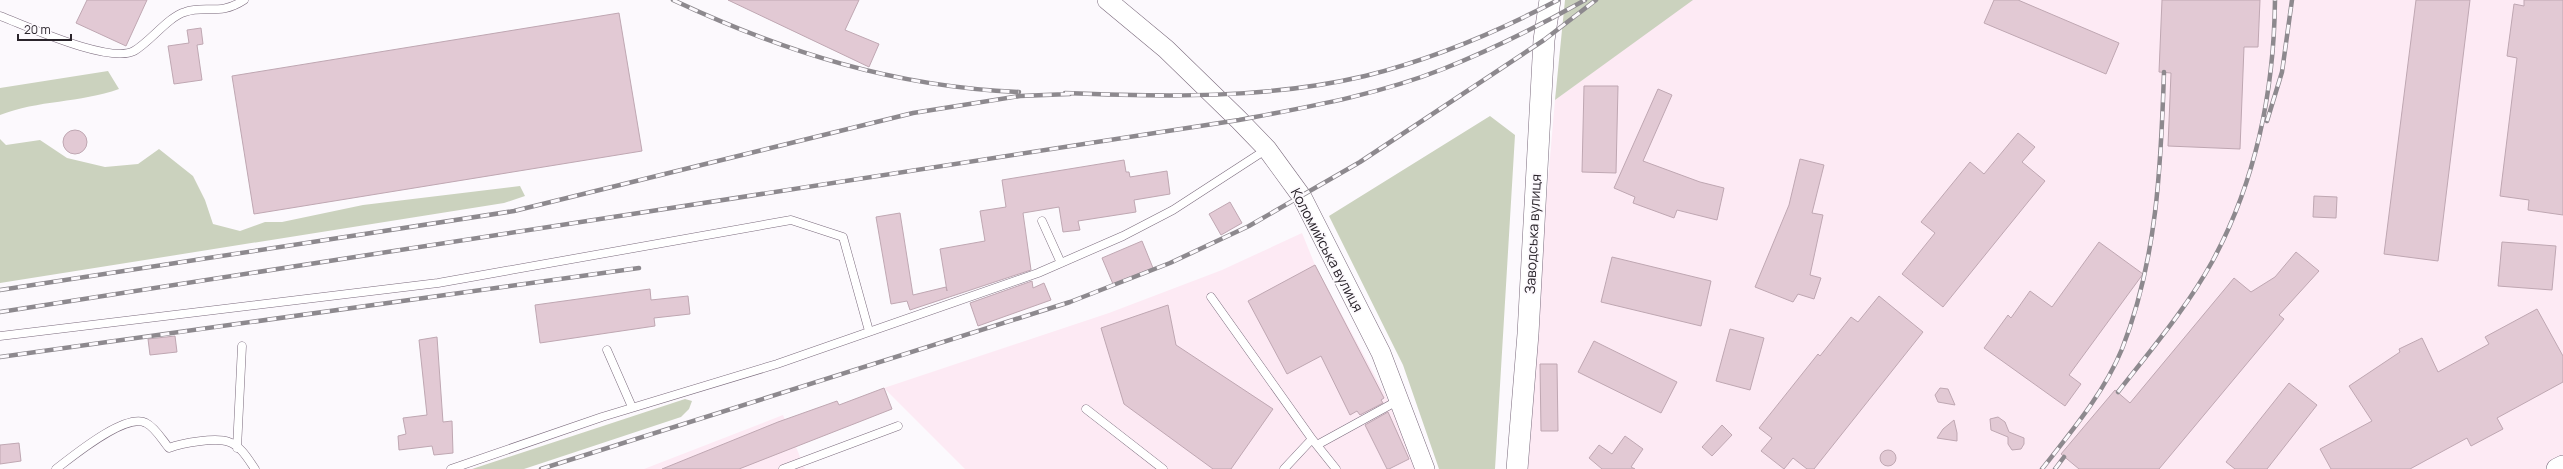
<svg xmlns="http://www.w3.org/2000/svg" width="2563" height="469" font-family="Manrope,sans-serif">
  <rect width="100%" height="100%" fill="#fcf9fd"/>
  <path fill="#fdeaf4" d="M1691 0H2563V463L2552 469H1523L1555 100Z
    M1302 233 1315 265 1387 398 1416 469H965L884 388 1109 313 1222 270Z
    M783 415 805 469H644Z"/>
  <path fill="#cbd2be" d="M1565 0H1693L1555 100Z
    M108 71 119 89C80 103 38 100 0 115V88Z
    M1490 116 1515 135 1495 469H1439L1403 365 1329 216Z
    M0 139 6 145 40 140 67 158 105 167 138 164 159 149 193 176 205 200 213 224 240 231 265 222H282L363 205 520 186 525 196 504 203 0 283Z
    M685 399 692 401 689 409 681 417 524 469H472Z"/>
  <path fill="#e2c9d4" stroke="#bfa7b2" d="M87 0H147L126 46 76 23Z
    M728 0H859L845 30 879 44 869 67Z
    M1994 0H2018L2119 43 2106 74 1984 23Z
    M2162 0H2260L2258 47H2244L2240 149 2168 146 2171 73 2159 72Z
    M2416 0H2470L2438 261 2384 254Z
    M2524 0H2563V215L2528 210 2529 200 2500 196 2517 58 2507 56 2514 4 2524 6Z
    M619 13 642 151 254 214 232 76Z
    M201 28 203 44 197 45 202 80 174 84 168 46 189 43 187 30Z
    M1584 86H1618L1616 173 1582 172Z
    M1658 89 1672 95 1643 161 1700 182 1724 188 1717 220 1677 210 1674 218 1633 203 1635 197 1614 188Z
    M63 142a12 12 0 1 1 24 0a12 12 0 1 1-24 0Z
    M2018 133 2035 147 2022 162 2045 181 1943 307 1902 274 1935 233 1921 222 1970 162 1984 174Z
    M1800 159 1824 165 1812 213 1823 215 1810 275 1821 278 1814 299 1798 294 1793 302 1755 287 1789 205Z
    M1124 160 1126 172H1129L1130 177 1167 171 1170 194 1134 200 1136 212 1078 221 1080 230 1063 232 1059 207 1023 213 1031 270 910 310 907 301 891 304 876 217 900 213 913 295 946 287 947 291 940 249 985 241 980 211 1006 207 1002 180Z
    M2314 196 2337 197 2336 218 2313 217Z
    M1230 202 1242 223 1221 235 1209 214Z
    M1142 241 1153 268 1113 284 1102 258Z
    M2099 242 2143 274 2069 375 2081 384 2065 406 1984 348 2008 315 2011 318 2030 291 2052 307Z
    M2502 242 2556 246 2552 290 2498 286Z
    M2296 252 2319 271 2279 315 2284 319 2159 469H2079L2061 454 2115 390 2130 403 2234 278 2251 292 2275 277Z
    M1612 257 1711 281 1701 326 1601 302Z
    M1315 265 1384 398 1381 400 1383 403 1360 415 1357 411 1350 415 1321 356 1287 374 1248 301Z
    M1032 281 1033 288 1044 283 1051 300 978 326 970 303Z
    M650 289 651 300 688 296 690 314 654 318 655 326 540 343 535 305Z
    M1879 296 1923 332 1814 469H1807L1793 458 1784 469 1761 451 1772 438 1759 428 1818 354 1820 356 1851 317 1858 322Z
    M1168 305 1176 345 1273 409 1231 469H1213L1124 404 1101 328Z
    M2537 309 2563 356V382L2497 418 2503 429 2471 446 2467 438 2410 469H2331L2320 449 2372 421 2349 386 2400 352 2399 349 2422 338 2438 372 2489 344 2485 337Z
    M1730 329 1764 338 1750 390 1716 381Z
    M175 336 177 352 150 355 148 339Z
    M437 337 443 422 452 421 453 453 434 455 432 446 399 450 398 436 406 434 403 418 427 415 419 340Z
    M1594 341 1677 382 1661 413 1578 372Z
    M1540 364H1557L1558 431H1541Z
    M2289 383 2317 405 2267 469H2235L2226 462Z
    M884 388 892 409 739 469H662L778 422 837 401 839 405Z
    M1940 388 1948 389 1955 405 1938 402 1935 395Z
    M1388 412 1409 459 1389 469H1387L1365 425Z
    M1998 417 2005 422 2009 432 2024 438V444L2021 449 2012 450 2008 444V437L1991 430 1990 419Z
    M1954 420 1957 433V441L1937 438 1943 429Z
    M1722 425 1732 435 1712 456 1702 447Z
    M1625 436 1643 449 1631 467 1635 469H1602L1589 458 1599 445 1612 454Z
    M19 443 21 461 0 464V445Z
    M1880 458a8 8 0 1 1 16 0a8 8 0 1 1-16 0Z"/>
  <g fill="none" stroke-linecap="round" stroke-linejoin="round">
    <g stroke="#7b6b7d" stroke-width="9">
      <path id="service" d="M0 16C27 26 109 64 134 51 151 41 168 17 185 12 206 5 220 16 244 0
        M1042 221 1061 263
        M1211 297 1312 439 1336 469
        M0 336 438 283 791 220 843 237 869 331
        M607 350 632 407
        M1086 409 1163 469
        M1317 445 1399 400
        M237 448 242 346
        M56 469C73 456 126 412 146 423 155 427 163 441 169 448 182 443 216 437 229 442 241 446 248 459 255 469
        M451 469 602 417 777 364 1038 273 1123 236 1173 210 1267 149
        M783 469 898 426
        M1284 469 1312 439"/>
    </g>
    <g stroke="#7b6b7d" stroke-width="20">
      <path id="tertiary" d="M1107 0 1166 49 1239 120 1267 149 1302 197 1381 353 1425 469"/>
    </g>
    <g stroke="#7b6b7d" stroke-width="22">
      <path id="secondary" d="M1517 469 1528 334 1544 40 1550 0
        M2557 469 2563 466"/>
    </g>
    <use href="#service" stroke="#fff" stroke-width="8"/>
    <use href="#tertiary" stroke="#fff" stroke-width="19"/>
    <use href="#secondary" stroke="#fff" stroke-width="21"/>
    <g stroke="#8d898e" stroke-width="4.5">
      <path id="rail" d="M673 0C784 52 895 87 1019 92
        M1065 93C1165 97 1267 99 1365 76 1433 59 1497 32 1558 0
        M2267 121 2282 72 2292 0
        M0 290 514 211 913 113 1020 96 1070 94
        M0 312 1239 120C1308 107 1377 95 1443 69 1491 50 1539 26 1585 0
        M0 357 639 268
        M2118 392C2150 351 2186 309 2212 262 2256 181 2274 91 2275 0
        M541 469 1070 302 1170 263 1249 226 1360 162 1544 40 1596 0
        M2042 469C2071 432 2104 393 2122 349 2157 260 2161 166 2164 72
        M2055 469 2064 457"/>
    </g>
    <use href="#rail" stroke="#fcf9fd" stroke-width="3" stroke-dasharray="9" stroke-linecap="butt"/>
  </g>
  <g text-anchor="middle" stroke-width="3.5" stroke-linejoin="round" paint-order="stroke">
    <g font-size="14" fill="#2a242b" stroke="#fcf9fd">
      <text transform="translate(1533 234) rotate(-87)" y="5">Заводська вулиця</text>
      <text transform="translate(1327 250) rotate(62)" y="5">Коломийська вулиця</text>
    </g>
  </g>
  <path d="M18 34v6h53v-6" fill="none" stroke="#2a242b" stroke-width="2"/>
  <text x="24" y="34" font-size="12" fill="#2a242b" stroke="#fcf9fd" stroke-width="3" paint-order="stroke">20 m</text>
</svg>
